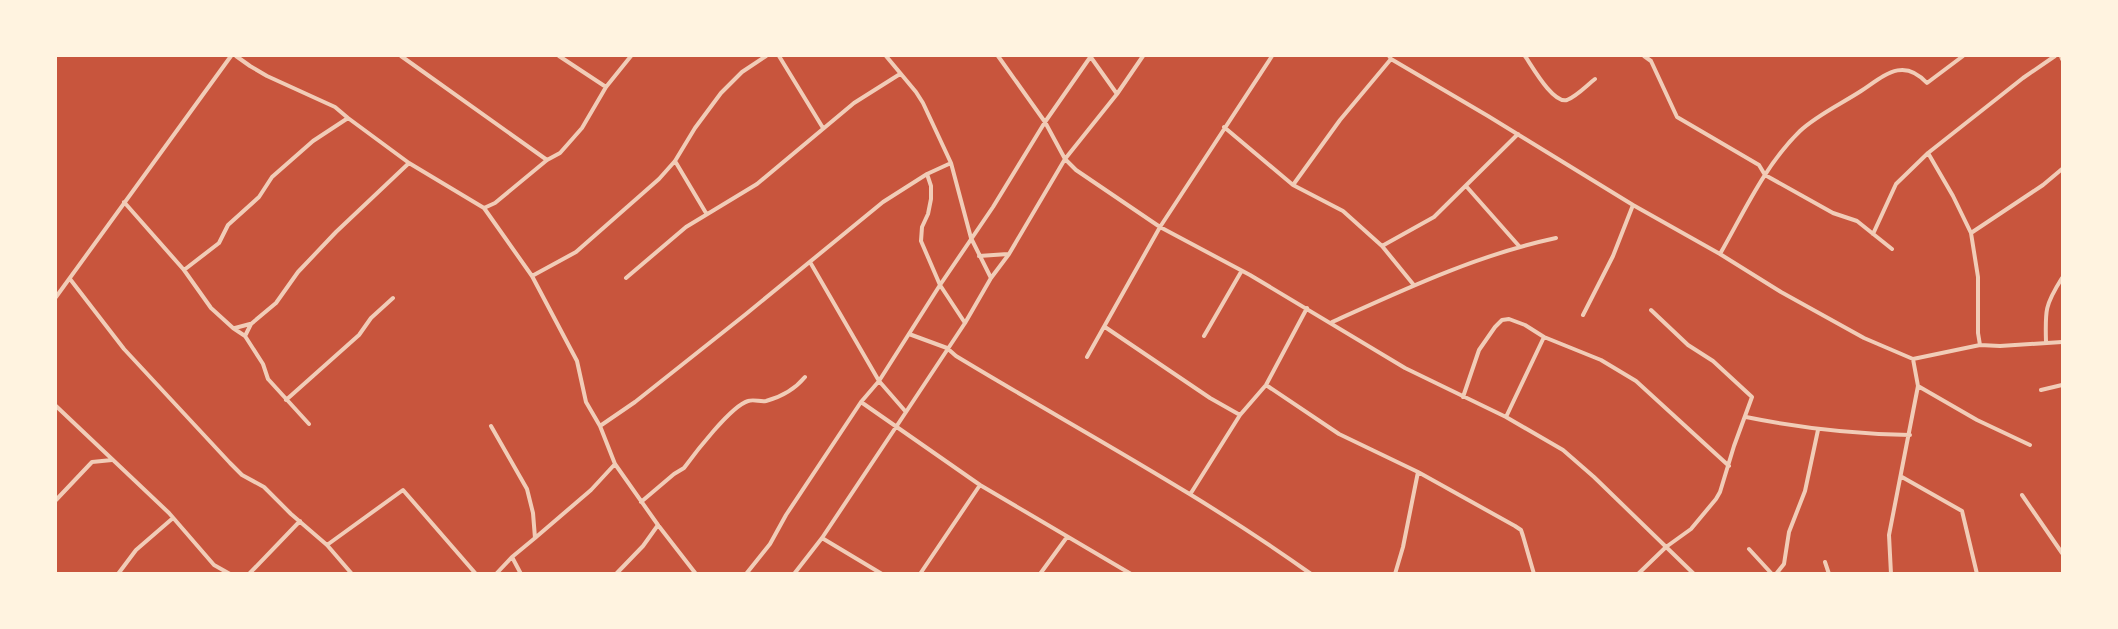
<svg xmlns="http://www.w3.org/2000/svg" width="2118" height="629" font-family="'DM Sans',sans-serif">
  <rect width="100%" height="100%" fill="#c8553d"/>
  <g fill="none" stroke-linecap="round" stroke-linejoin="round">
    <path stroke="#f1ccb7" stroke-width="4" d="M236 56 250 66 267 76 335 107 348 118 409 163 484 208 532 276 577 361 586 402 600 426 615 464 591 490 535 538
      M401 56 547 160
      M559 56 606 87
      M779 56 823 128
      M886 56 916 92 923 103 951 163 971 238 991 278
      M998 56 1045 122 1065 159 1076 170 1160 227 1250 275 1405 368 1506 417 1563 450 1594 477 1694 574
      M1090 56 1117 94
      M1389 56 1391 59 1488 116 1633 205 1720 254 1781 292 1864 338 1913 359 1918 386 1889 535 1891 574
      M1525 56C1532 66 1553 104 1567 100 1577 96 1586 86 1595 79
      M1644 56 1651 61 1677 117 1759 165 1765 175 1833 213 1857 221 1892 249
      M2061 56 2062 59
      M1224 127 1293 185 1343 211 1382 246 1413 284
      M1928 153 1953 196 1971 233 1978 277V333L1980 345
      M675 161 706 213
      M927 174 931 186V199L928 214 922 227 921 241 940 285 965 323
      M1293 185 1340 120 1391 59
      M1466 186 1519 246
      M124 202 184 270 211 308 233 328 245 336 263 364 268 379 309 424
      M484 208 495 203 547 160 560 153 582 128 606 87 631 56
      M1971 233 2043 185 2062 169
      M1873 234 1896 184 1928 153 2023 78 2055 56
      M1382 246 1434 217 1518 134
      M1720 254C1744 212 1765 165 1800 131 1817 115 1841 104 1861 91 1885 75 1903 57 1927 83L1963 56
      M979 256 1008 254
      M810 262 879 381 906 412
      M184 270 219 243 228 225 259 197 272 177 313 141 348 118
      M532 276 576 252 659 179 675 161 695 128 721 93 742 72 766 56
      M626 278 686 227 757 184 854 103 900 74
      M70 279 124 349 230 463 242 475 264 487 291 514 327 545 352 574
      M56 297 231 56
      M1583 315 1613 256 1633 205
      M1332 322C1405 289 1477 255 1556 238
      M1105 327 1210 398 1240 415
      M235 328 250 324
      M909 334 947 348 956 356C1075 428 1198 493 1311 574
      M245 336 251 324 276 303 298 272 336 232 409 163
      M1204 336 1241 272
      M2046 342C2045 310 2045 305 2062 278
      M1087 357 1160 227 1272 56
      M1913 359 1980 345 2000 346 2062 342
      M1266 385 1339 434 1418 472 1515 526 1521 530 1523 536 1534 574
      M1918 386 1977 420 2030 445
      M2041 390 2062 385
      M1463 397 1479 350 1495 327 1502 320 1509 319 1525 325 1544 337 1601 360 1636 381 1729 466
      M286 400 359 335 371 318 393 298
      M861 402 980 485 1131 574
      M56 406 169 513 214 565 230 574
      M1506 417 1544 337
      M1746 417C1800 428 1854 434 1910 435
      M491 426 527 489 533 513 535 538 512 557 496 574
      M600 426 635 402 746 314 883 202 927 174 951 163
      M615 464 658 525 696 574
      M1902 477 1962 511 1977 574
      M1191 493 1240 415 1266 385 1307 308
      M2022 495 2062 553
      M56 500 92 462 112 460
      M641 502 674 474 684 468C695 453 731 406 748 401 754 399 760 402 766 401 781 397 795 389 805 377
      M822 538 882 574
      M327 545 403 490 476 574
      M1749 549 1772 574
      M512 557 521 574
      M1825 562 1829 574
      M118 574 136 550 173 518
      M249 574 300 521
      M616 574 643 546 658 525
      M746 574 770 544 786 515 861 402 879 381 940 285 993 207 1045 122 1091 56
      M794 574 822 538 906 412 965 323 991 278 1009 254 1065 159 1117 94 1143 56
      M920 574 980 485
      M1040 574 1067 537
      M1395 574 1403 547 1418 472
      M1638 574 1666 547 1691 529 1716 499 1720 492 1734 446 1752 397 1713 361 1688 345 1651 310
      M1776 574 1784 564 1789 532 1805 491 1818 430"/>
  </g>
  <rect width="2118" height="629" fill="none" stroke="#fff3e0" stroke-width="114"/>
</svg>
